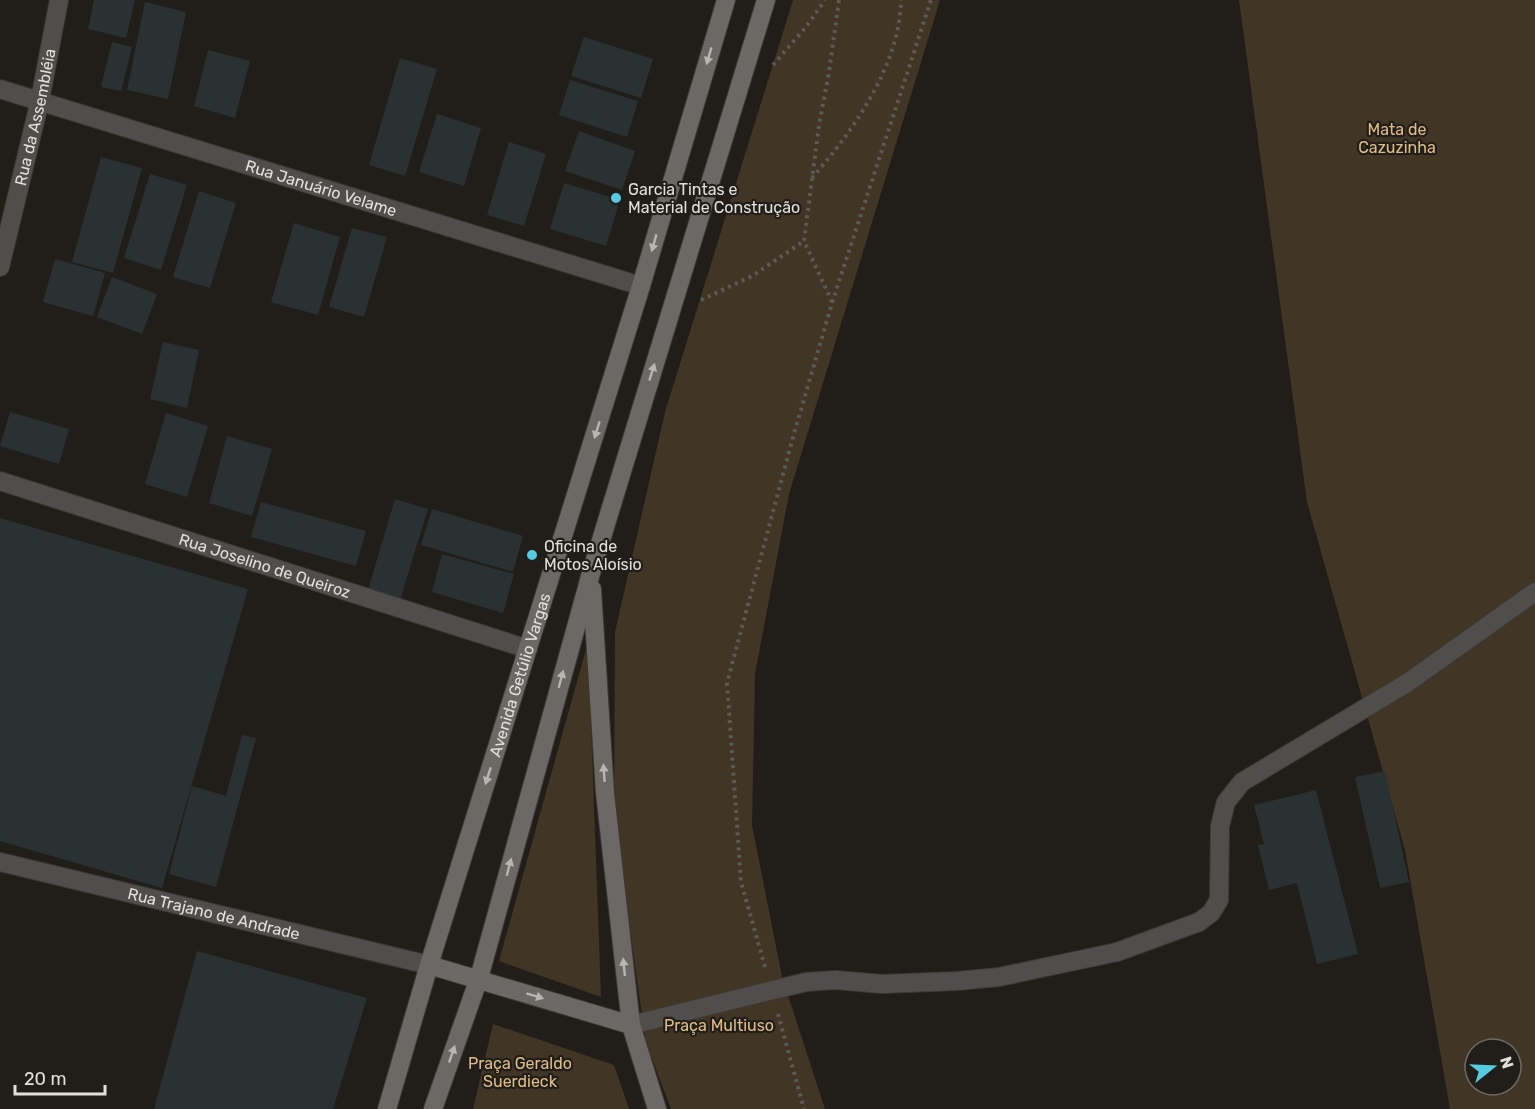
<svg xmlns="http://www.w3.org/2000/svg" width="1535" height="1109" font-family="Rubik,sans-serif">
  <rect width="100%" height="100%" fill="#211e19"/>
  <path fill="#413625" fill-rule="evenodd" d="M793 0H940L789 494 755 674 752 825 782 977 825 1109H671L646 1043 614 815 615 632 665 412Z
    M1239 0H1535V1109H1450L1405 850 1307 502ZM1475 1049H1511V1085H1475Z
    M588 642 601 997 499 961Z
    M493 1024 614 1065 629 1109H473Z"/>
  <path fill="#2a3132" d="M94 0H135L126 38 88 29Z
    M145 2 186 12 168 99 127 90Z
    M584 37 653 59 641 98 571 76Z
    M112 42 132 47 121 91 101 87Z
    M208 50 250 61 235 118 194 106Z
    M400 58 437 69 405 176 369 165Z
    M570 80 638 101 627 137 559 115Z
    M437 114 481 128 464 186 419 172Z
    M579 131 635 151 622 190 565 171Z
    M509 142 546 154 524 226 487 215Z
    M101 157 142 168 113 273 72 262Z
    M150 174 187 185 161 270 124 258Z
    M564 183 620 200 606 246 550 229Z
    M199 191 236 203 210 288 173 277Z
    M294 223 340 237 318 315 271 302Z
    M352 228 387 237 364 317 329 307Z
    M55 259 105 273 93 316 43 302Z
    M112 277 157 294 142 334 97 317Z
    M163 342 199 350 187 408 150 399Z
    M10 412 69 429 59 464 0 446Z
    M166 413 208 426 187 497 145 484Z
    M227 436 272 449 252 516 209 503Z
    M395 499 428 509 400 600 368 590Z
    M261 502 366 531 356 566 251 537Z
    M432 509 523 536 513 572 421 545Z
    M0 518 248 589 162 888 0 841Z
    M442 554 514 574 503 613 432 592Z
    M242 735 256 738 216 887 169 874 192 786 226 796Z
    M1385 771 1409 882 1380 888 1355 777Z
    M1316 790 1358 954 1317 964 1297 883 1269 890 1258 845 1264 844 1254 805Z
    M197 951 367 998 333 1109H154Z"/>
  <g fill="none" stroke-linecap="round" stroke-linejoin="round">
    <g stroke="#3c3934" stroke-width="20">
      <g id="street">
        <path id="s1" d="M0 89 641 286"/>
        <path id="s2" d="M0 267 40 100 59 0"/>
        <path id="s3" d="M0 481 528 649"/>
        <path id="s4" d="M0 862 429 965"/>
        <path d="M631 1025 806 982 836 980 882 984 957 981 999 977 1117 952 1199 922 1211 913 1219 900 1220 826 1226 802 1242 782 1407 683 1535 592"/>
      </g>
    </g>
    <g stroke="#3c3934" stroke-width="20">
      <g id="secondary">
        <path d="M592 589 605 793 631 1025 657 1109"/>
        <path d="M429 965 631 1025"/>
        <path id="s5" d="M387 1109 429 965 641 286 726 0"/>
        <path d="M433 1109 479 978 591 573 766 0"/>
      </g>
    </g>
    <path stroke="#5c5a55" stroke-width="4" stroke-dasharray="3 4.5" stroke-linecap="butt" d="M773 65 806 27 825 0
      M812 178C853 131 900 65 901 0
      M701 300 752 276 804 241
      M832 302 804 241 819 125 829 72 839 0
      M765 967 741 882 727 683 793 437 832 303 931 0
      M778 1014 804 1109"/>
    <use href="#street" stroke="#504e4c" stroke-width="18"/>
    <use href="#secondary" stroke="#6b6865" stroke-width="18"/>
  </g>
  <defs><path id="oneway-solid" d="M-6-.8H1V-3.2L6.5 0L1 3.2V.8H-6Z" transform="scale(1.5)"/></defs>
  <g fill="#b8b6b2">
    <use href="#oneway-solid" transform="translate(709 56) rotate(106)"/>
    <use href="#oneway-solid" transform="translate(654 243) rotate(106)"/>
    <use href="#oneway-solid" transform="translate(652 372) rotate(-73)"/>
    <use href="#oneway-solid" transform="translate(597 430) rotate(107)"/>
    <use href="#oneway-solid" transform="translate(561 679) rotate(-75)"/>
    <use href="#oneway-solid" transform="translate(604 773) rotate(-94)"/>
    <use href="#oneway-solid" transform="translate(488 776) rotate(108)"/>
    <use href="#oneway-solid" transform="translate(509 867) rotate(-75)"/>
    <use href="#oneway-solid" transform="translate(624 967) rotate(-96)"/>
    <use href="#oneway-solid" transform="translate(535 996) rotate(17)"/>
    <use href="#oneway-solid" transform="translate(452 1054) rotate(-71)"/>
  </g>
  <g fill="#55cae0" stroke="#211e19" stroke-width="2">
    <circle cx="616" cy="198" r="6"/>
    <circle cx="532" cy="555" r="6"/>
  </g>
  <g text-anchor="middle" stroke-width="4.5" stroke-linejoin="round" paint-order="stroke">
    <g font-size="16" fill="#e2e0dc" stroke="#211e19">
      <text dy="6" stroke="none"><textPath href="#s2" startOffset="154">Rua da Assembléia</textPath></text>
      <text dy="6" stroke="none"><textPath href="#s1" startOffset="336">Rua Januário Velame</textPath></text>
      <text dy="6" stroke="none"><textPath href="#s3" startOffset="278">Rua Joselino de Queiroz</textPath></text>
      <text dy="6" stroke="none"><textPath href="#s5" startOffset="454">Avenida Getúlio Vargas</textPath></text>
      <text dy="6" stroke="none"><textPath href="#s4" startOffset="220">Rua Trajano de Andrade</textPath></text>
    </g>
    <g font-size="16" fill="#e0bc88" stroke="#211e19">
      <text x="1397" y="135">Mata de<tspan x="1397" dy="18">Cazuzinha</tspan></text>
      <text x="719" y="1031">Praça Multiuso</text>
      <text x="520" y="1069">Praça Geraldo<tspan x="520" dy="18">Suerdieck</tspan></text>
    </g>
    <g font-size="16" fill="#e2e0dc" stroke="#211e19" text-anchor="start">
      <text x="628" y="195">Garcia Tintas e<tspan x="628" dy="18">Material de Construção</tspan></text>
      <text x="544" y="552">Oficina de<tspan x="544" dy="18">Motos Aloísio</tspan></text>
    </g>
  </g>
  <g transform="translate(1493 1067) rotate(72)"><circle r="28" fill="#211e19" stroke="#6e6c67" stroke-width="1.5"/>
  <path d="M0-4.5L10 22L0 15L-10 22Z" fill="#55cae0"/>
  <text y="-9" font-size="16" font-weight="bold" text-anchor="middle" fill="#e2e0dc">N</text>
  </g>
  <path d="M15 1085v9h90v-9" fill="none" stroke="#e2e0dc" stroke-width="3"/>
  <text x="24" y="1085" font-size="18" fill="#e2e0dc" stroke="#211e19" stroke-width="4.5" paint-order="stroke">20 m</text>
</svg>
